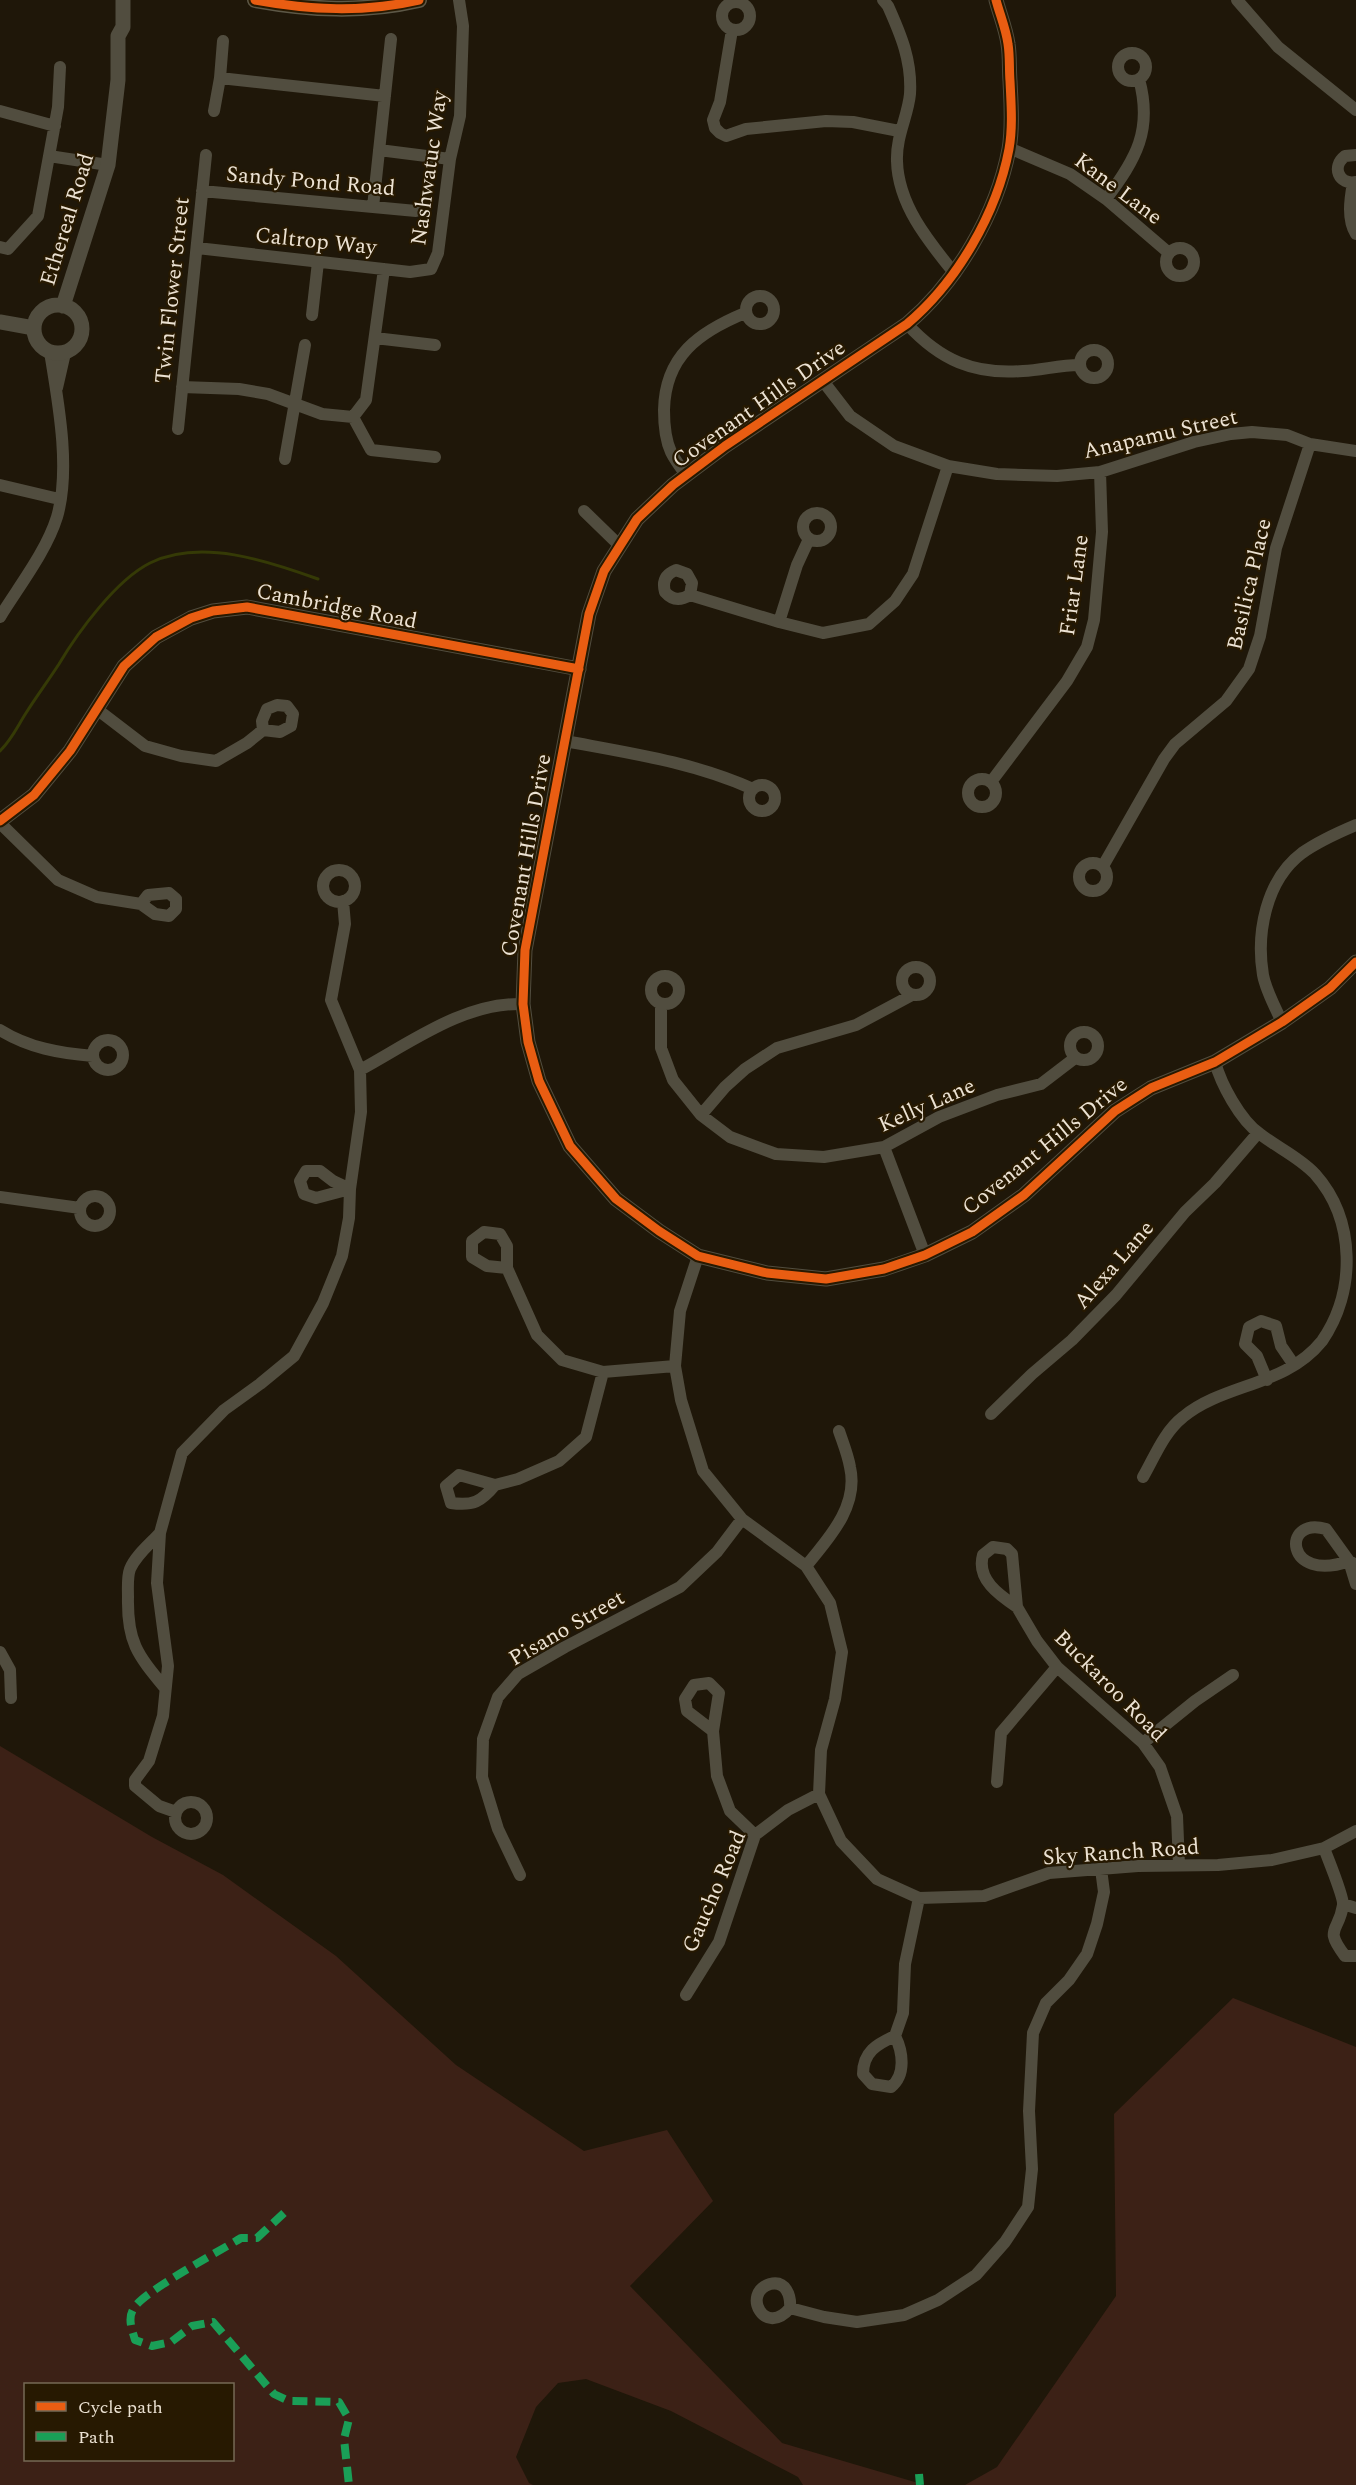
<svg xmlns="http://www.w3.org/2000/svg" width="1356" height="2485" font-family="Spectral,serif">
  <rect width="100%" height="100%" fill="#1f1709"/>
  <path fill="#3c2116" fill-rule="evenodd" d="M0 1746 152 1837 223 1875 336 1956 456 2065 584 2151 667 2130 713 2201 630 2286 782 2443 925 2485H803L798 2477 671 2411 586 2379 558 2383 536 2407 516 2457 529 2483 533 2485H0ZM232 2384V2460H26V2384Z
    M1233 1998 1356 2047V2485H965L997 2467 1116 2296 1114 2114Z"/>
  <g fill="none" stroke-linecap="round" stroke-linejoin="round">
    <path stroke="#353a06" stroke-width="3" d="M0 751C12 739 17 727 26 713 36 697 48 681 59 664 78 632 116 580 150 563 201 538 268 561 318 579"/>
    <path stroke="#514d3f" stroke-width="12" d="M883 0 888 6C901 35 912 61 910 94 908 116 896 136 897 161 898 205 929 242 955 274
      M1237 0 1278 47 1356 110
      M722 16a14 14 0 1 1 28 0a14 14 0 1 1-28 0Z
      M732 30 720 102 713 120 715 128 720 133 726 136 746 129 826 121 853 122 899 131
      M1118 67a14 14 0 1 1 28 0a14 14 0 1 1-28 0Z
      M220 78 385 96
      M0 111 55 126
      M214 111 220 78 223 41
      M1009 148 1070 174 1106 199 1169 253
      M379 150 450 159
      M1356 155 1345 156C1331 167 1339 185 1356 182
      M49 156 108 165
      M1353 183C1350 199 1347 220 1356 234
      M202 191 416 211
      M1106 199C1136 159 1153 130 1139 79
      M373 207 391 39
      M0 247 8 249 38 216 58 107 60 67
      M1166 262a14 14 0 1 1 28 0a14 14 0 1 1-28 0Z
      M197 248 410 272 431 269 438 253 450 159 460 116 463 26 459 0
      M746 310a14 14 0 1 1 28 0a14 14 0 1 1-28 0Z
      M312 315 318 262
      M907 324C940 360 974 375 1023 371 1042 370 1060 365 1079 365
      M375 338 435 345
      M1080 364a14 14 0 1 1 28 0a14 14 0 1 1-28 0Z
      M823 381 850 416 894 446 948 466 997 474 1057 476 1100 472 1194 442 1231 434 1252 432 1287 435 1310 444 1356 451
      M182 387 239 389 268 394 322 414 353 417 366 400 384 269
      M57 388 65 353
      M353 417 371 450 435 457
      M178 429 206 155
      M285 459 305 345
      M686 475C681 468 675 460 671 452 665 439 664 424 664 410 665 356 699 332 745 313
      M0 485 59 499
      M584 511 620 546
      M803 527a14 14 0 1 1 28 0a14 14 0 1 1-28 0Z
      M690 595 692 583 687 574 676 570C666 574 662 581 665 592 672 600 680 601 690 595L779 622 823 633 869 624 895 601 913 574 948 466
      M0 617C19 586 46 552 57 517 71 469 58 401 50 352
      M779 622 797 565 809 539
      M98 710 145 746 181 756 216 761 247 743 263 730 280 732 291 726 293 714 287 706 277 705 267 709 262 721 263 730
      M565 741C629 753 693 762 753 789
      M968 793a14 14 0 1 1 28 0a14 14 0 1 1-28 0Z
      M991 782 1067 681 1087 647 1094 620 1102 532 1100 472
      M749 798a13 13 0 1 1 26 0a13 13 0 1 1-26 0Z
      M0 823 58 880 97 897 141 904 155 914 169 916 176 909V899L169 893 148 895 141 904
      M1079 877a14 14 0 1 1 28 0a14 14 0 1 1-28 0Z
      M1103 866 1164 759 1175 744 1226 701 1249 669 1260 636 1276 548 1310 444
      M323 886a16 16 0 1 1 32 0a16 16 0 1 1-32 0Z
      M902 981a14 14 0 1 1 28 0a14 14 0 1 1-28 0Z
      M651 990a14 14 0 1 1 28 0a14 14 0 1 1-28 0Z
      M661 1004V1048L673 1080 701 1115 730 1137 776 1154 824 1157 884 1147 939 1117 997 1095 1041 1084 1075 1058
      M1282 1022C1275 1007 1266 991 1263 975 1256 933 1266 880 1302 853 1319 841 1337 833 1356 825
      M0 1030C29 1048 59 1053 93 1056
      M1070 1046a14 14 0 1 1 28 0a14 14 0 1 1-28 0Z
      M93 1055a15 15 0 1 1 30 0a15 15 0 1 1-30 0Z
      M360 1070C410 1043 464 1002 523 1004
      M701 1115 725 1087 745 1069 777 1048 856 1025 912 995
      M884 1147 925 1255
      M306 1171H320L333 1181 350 1189 316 1198 304 1194 300 1181Z
      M80 1211a15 15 0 1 1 30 0a15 15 0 1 1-30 0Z
      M0 1197 80 1208
      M698 1256 680 1311 675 1366 681 1400 703 1471 742 1519 806 1566 830 1603 842 1652 835 1699 821 1750 819 1794 841 1841 877 1879 919 1898 984 1896 1049 1873 1138 1866 1218 1865 1272 1860 1324 1848 1356 1831
      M507 1268 487 1266 472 1257V1241L484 1232 500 1234 507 1246V1268L537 1335 562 1360 603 1372 675 1366
      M1267 1380 1257 1356 1245 1344 1249 1327 1261 1321 1276 1326 1281 1346 1294 1365
      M991 1414 1032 1374 1072 1340 1116 1295 1185 1212 1215 1183 1258 1133
      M1143 1477C1155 1456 1164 1432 1183 1417 1224 1383 1285 1387 1322 1341 1356 1292 1356 1220 1315 1174 1299 1157 1278 1148 1260 1134 1240 1120 1221 1084 1215 1062
      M495 1485C481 1502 473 1506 451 1503L446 1486 459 1475 495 1485 518 1479 559 1461 586 1437 603 1372
      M160 1533C150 1544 136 1555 130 1569 127 1577 128 1588 128 1597 127 1642 137 1654 165 1688
      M1356 1565 1349 1561C1285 1584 1281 1516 1326 1529L1349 1561 1356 1584
      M806 1566C829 1538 859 1506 850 1467 848 1455 843 1443 839 1431
      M1017 1607C999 1595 976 1579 983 1555L993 1547 1007 1549 1012 1554 1017 1607 1037 1641 1057 1667 1143 1743 1160 1767 1177 1816 1179 1865
      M0 1652 10 1670 11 1698
      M713 1731 687 1711 685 1699 694 1685 709 1683 719 1693 713 1731 717 1776 730 1811 755 1835
      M1143 1743 1195 1701 1233 1675
      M997 1782 1001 1733 1057 1667
      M175 1818a16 16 0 1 1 32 0a16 16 0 1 1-32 0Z
      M176 1812 159 1806 135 1786V1780L149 1761 163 1716 168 1666 157 1583 160 1533 182 1453 224 1410 260 1384 294 1356 323 1303 342 1256 349 1218 350 1189 361 1112 360 1070 331 1000 345 924 343 901
      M1324 1848C1328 1859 1344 1897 1343 1905 1339 1933 1323 1927 1345 1956H1356
      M520 1875 498 1829 482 1777 483 1739 498 1697 518 1674 565 1647 680 1587 717 1552 742 1519
      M1343 1904 1356 1908
      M686 1995 719 1942 755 1835 788 1810 819 1794
      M895 2036C903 2052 906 2075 891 2087L872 2084 863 2074C863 2052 877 2044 895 2036L903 2013 905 1964 919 1898
      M790 2308C791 2296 786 2280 770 2284 741 2293 765 2338 790 2308L824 2317 857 2322 904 2315 938 2300 976 2275 1005 2242 1028 2207 1032 2169 1029 2111 1033 2033 1046 2003 1069 1980 1087 1954 1097 1924 1104 1892 1101 1869"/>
    <path stroke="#514d3f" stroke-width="15" d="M996 0C1000 15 1006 29 1008 44 1010 56 1009 69 1010 81 1011 103 1013 127 1009 149 997 213 957 282 907 324L725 446 673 485 637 519 604 571 589 614 525 950 523 1004 528 1042 539 1081 570 1146 616 1199 659 1231 698 1256 767 1273 826 1279 884 1269 925 1255 972 1232 1024 1195 1115 1111 1151 1088 1215 1062 1282 1022 1330 988 1356 962
      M34 329a24 24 0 1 1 48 0a24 24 0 1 1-48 0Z
      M63 306 108 165 118 80V36L123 27V0
      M0 322 34 328
      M0 821 34 795 70 751 124 666 156 637 191 618 213 611 247 607 579 669"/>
    <path stroke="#5d5847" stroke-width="16" d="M255 0C310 10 363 13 419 0"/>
    <path stroke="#1a9f57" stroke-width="8" stroke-dasharray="15 8" stroke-linecap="butt" d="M284 2213 257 2238H241C220 2251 144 2291 134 2308 127 2318 132 2329 135 2340L152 2346 171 2342 192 2326 213 2322 274 2394 289 2401 339 2402 349 2419 344 2439 349 2485
      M919 2474 920 2485"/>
    <g stroke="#271901" stroke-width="13">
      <path id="cycleway" d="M255 0C310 10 363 13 419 0
        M996 0C1000 15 1006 29 1008 44 1010 56 1009 69 1010 81 1011 103 1013 127 1009 149 997 213 957 282 907 324L725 446 673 485 637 519 604 571 589 614 525 950 523 1004 528 1042 539 1081 570 1146 616 1199 659 1231 698 1256 767 1273 826 1279 884 1269 925 1255 972 1232 1024 1195 1115 1111 1151 1088 1215 1062 1282 1022 1330 988 1356 962
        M0 821 34 795 70 751 124 666 156 637 191 618 213 611 247 607 579 669"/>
    </g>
    <use href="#cycleway" stroke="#e95d12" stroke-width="9"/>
  </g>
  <g text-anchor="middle" stroke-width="4.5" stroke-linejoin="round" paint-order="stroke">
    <g font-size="22" fill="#ece2d3" stroke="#271901">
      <text transform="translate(428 168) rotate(-82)" y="8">Nashwatuc Way</text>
      <text transform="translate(311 180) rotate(5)" y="8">Sandy Pond Road</text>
      <text transform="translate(1119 188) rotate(37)" y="8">Kane Lane</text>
      <text transform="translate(66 219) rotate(-73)" y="8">Ethereal Road</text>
      <text transform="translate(316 240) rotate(6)" y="8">Caltrop Way</text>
      <text transform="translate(171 290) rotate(-84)" y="8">Twin Flower Street</text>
      <text transform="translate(758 403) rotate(-35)" y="8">Covenant Hills Drive</text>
      <text transform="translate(1160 433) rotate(-13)" y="8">Anapamu Street</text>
      <text transform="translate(1248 584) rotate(-77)" y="8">Basilica Place</text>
      <text transform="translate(1073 585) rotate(-82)" y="8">Friar Lane</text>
      <text transform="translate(337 605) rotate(11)" y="8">Cambridge Road</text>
      <text transform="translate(525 855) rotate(-80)" y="8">Covenant Hills Drive</text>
      <text transform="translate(926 1104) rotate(-24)" y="8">Kelly Lane</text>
      <text transform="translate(1044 1145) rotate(-39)" y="8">Covenant Hills Drive</text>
      <text transform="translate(1113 1264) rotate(-49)" y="8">Alexa Lane</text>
      <text transform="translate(566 1627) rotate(-30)" y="8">Pisano Street</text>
      <text transform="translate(1111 1685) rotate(45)" y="8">Buckaroo Road</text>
      <text transform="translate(1121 1851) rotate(-4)" y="8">Sky Ranch Road</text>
      <text transform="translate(713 1891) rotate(-67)" y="8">Gaucho Road</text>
    </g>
  </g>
  <rect x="24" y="2383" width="210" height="78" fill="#271901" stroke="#766955" stroke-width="1.5"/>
  <rect x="36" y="2402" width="30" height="9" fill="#e95d12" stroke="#766955" stroke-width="1.5"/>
  <text x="78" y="2413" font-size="18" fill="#ece2d3">Cycle path</text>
  <rect x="36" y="2432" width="30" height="9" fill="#1a9f57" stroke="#766955" stroke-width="1.5"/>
  <text x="78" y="2443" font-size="18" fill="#ece2d3">Path</text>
</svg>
